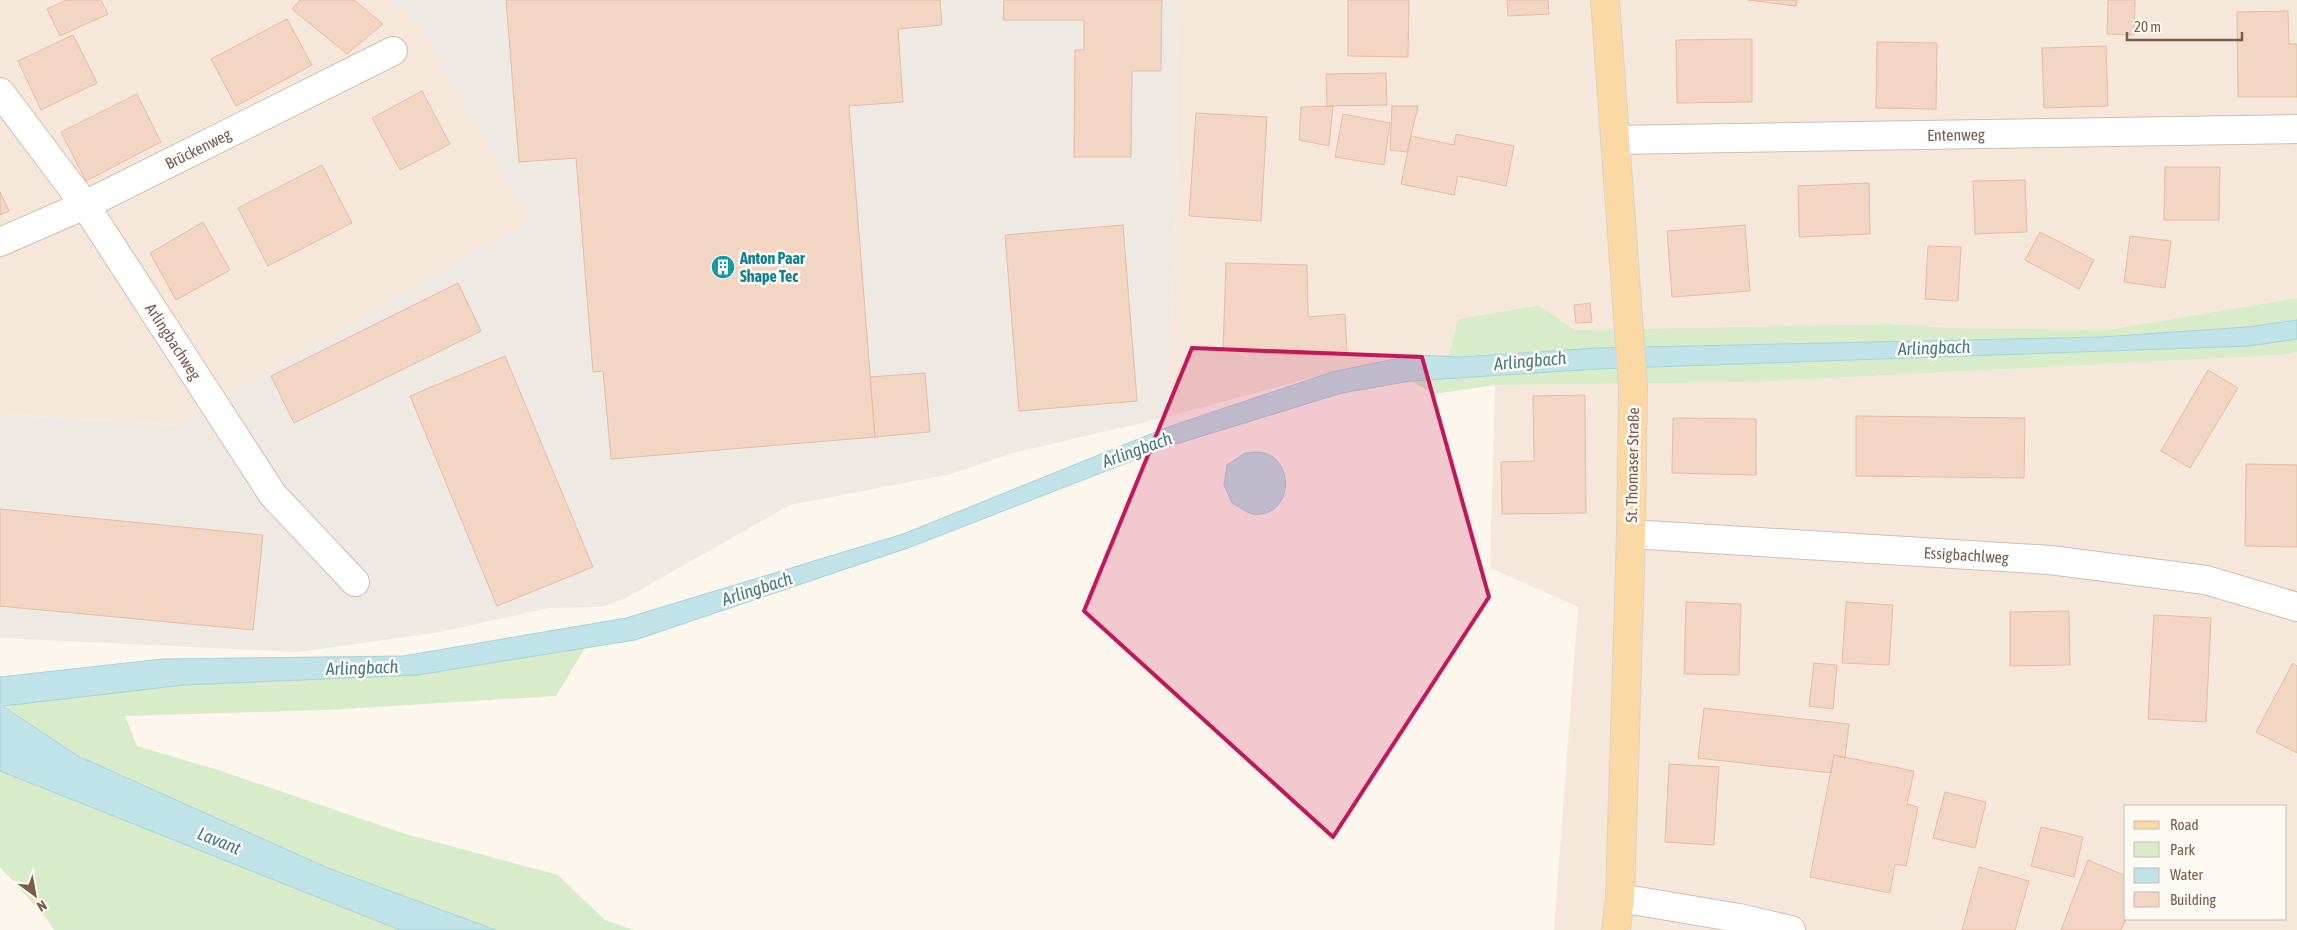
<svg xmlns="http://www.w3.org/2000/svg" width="2297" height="930" font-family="'Asap Condensed',sans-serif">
  <rect width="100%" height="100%" fill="#fdf6ec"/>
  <path fill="#f5e8da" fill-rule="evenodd" d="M0 0H388L419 24 530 220 176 425 0 414Z
    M1177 0H2297V298L2107 330 1952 328 1889 324 1574 330 1538 305 1458 319 1448 357 1406 356 1332 372 1167 417 1176 209Z
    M2297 352V930H1554L1578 607 1490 568 1495 385 1755 382 2282 355ZM2126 806H2286V919H2126Z"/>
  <path fill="#efe9e4" d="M388 0H1177L1176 209 1167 417 1013 453 951 474 790 505 624 599 602 607 548 608 440 632 298 652 0 638V414L176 425 530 220 419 24Z"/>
  <path fill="#d8ecc9" d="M2297 298V320L2247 327 2102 337 1597 348 1448 357 1458 319 1539 305 1575 330 1889 324 1952 328 2107 330Z
    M2297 339V352L2282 355 1755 382 1495 385 1434 394 1411 381 1597 369 2250 346Z
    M585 648 556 696 327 710 125 716 137 746 218 770 406 834 558 875 605 920 634 930H496L328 868 78 756 3 705 184 685 417 675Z
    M0 771 400 930H54L46 918 0 867Z"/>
  <path fill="#bfe3e8" stroke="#a5d3da" d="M2297 320V339L2250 346 1597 369 1411 381 1342 393 1173 445 908 548 635 640 417 675 184 685 3 706 78 756 328 868 496 930H400L0 771V677L163 659 403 656 626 618 903 534 1168 427 1332 372 1414 355 1459 357 1597 348 2102 337 2247 327Z
    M1245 453C1250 453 1259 451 1264 453 1296 462 1292 518 1253 514 1247 513 1238 506 1232 503L1224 485 1227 465Z"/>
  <path fill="#f3d5c3" stroke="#e6bba3" d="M66 0H101L108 14 60 36 47 9Z
    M300 0H354L383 24 347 54 292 9Z
    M506 0H940L942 25 898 29 903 102 849 106 875 437 611 459 603 371 593 372 576 158 519 162Z
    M1004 0H1162L1161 71H1132L1131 157H1074L1075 50H1084V20H1003Z
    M1348 0H1409L1408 57 1348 56Z
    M1507 0H1548L1549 14 1508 16Z
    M1748 0H1797L1796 6Z
    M2108 0H2135L2134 35 2107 34Z
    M2288 11 2289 44H2297V97H2238L2237 12Z
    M287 19 312 65 236 106 211 59Z
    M73 35 97 83 41 110 18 61Z
    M1752 39V102L1677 103 1676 40Z
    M1877 42 1937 43 1936 109 1876 108Z
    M2106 46 2108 106 2044 108 2042 48Z
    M1386 73 1387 105 1327 106 1326 74Z
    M422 91 450 144 400 170 372 118Z
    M137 94 161 142 86 181 61 132Z
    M1333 106 1329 146 1299 140 1301 107Z
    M1392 106H1418L1407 152 1390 150Z
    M1196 113 1267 117 1261 221 1189 216Z
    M1343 114 1390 123 1384 165 1335 157Z
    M1456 134 1514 146 1506 186 1458 176 1454 195 1401 184 1411 136 1454 145Z
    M322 165 352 223 268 266 238 208Z
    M2165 167H2220L2219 220H2164Z
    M2025 180 2027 232 1975 234 1973 181Z
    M1869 183 1870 234 1799 237 1798 186Z
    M0 192 9 211 0 215Z
    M203 222 230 270 176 300 150 253Z
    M1123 225 1137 401 1019 411 1005 235Z
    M1745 225 1750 291 1672 297 1667 231Z
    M2040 232 2094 260 2079 289 2025 260Z
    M2130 236 2171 241 2165 288 2124 282Z
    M1928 246 1961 247 1958 301 1925 299Z
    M1226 263 1307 265 1308 317 1345 314 1347 354 1296 355 1223 350Z
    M458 283 481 331 294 423 271 376Z
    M1590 303 1592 322 1576 323 1574 305Z
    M505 356 593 567 497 606 410 396Z
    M2208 370 2238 388 2190 468 2161 451Z
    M925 373 930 432 875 437 870 377Z
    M1585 395 1586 513 1502 514 1501 462 1534 461 1533 396Z
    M1856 416 2025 418 2024 478 1856 476Z
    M1673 418 1756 419V475L1672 473Z
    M2246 464 2297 465V547L2245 546Z
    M0 509 263 535 253 630 0 606Z
    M1686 602 1741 604 1739 675 1684 674Z
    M1846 602 1893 605 1889 665 1842 663Z
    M2069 611 2070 665 2010 666V612Z
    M2154 615 2211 618 2206 722 2148 719Z
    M1814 663 1837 665 1833 709 1809 706Z
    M2293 663 2297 666V753L2256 732Z
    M1704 708 1849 724 1845 758 1834 755 1831 773 1698 758Z
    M1834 755 1914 771 1907 804 1918 807 1906 866 1895 864 1890 893 1810 877Z
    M1669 764 1719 767 1714 845 1665 842Z
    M1945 792 1986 802 1975 848 1933 838Z
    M2041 827 2083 837 2074 877 2031 866Z
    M2088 860 2126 876V919L2121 930H2061Z
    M1979 867 2029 881 2015 930H1962Z"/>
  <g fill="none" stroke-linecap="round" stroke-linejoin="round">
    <g stroke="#d1beb0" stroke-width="30">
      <g id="minor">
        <path id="s1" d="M0 92 85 205 273 495 355 582"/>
        <path id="s2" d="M1615 140 2297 129"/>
        <path id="s3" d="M0 242 85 205 393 51"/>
        <path id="s4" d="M1631 534 2050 560 2206 580 2297 607"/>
        <path d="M1620 898 1739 918 1791 930"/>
      </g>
    </g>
    <g stroke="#dad1cd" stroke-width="30">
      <path id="major" d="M1605 0 1633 386 1631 534 1620 898 1616 930"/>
    </g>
    <use href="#minor" stroke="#fff" stroke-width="28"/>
    <use href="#major" stroke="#fbd9a5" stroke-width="28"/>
  </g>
  <path fill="#c2185b" fill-opacity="0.2" stroke="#c2185b" stroke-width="4" stroke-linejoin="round" d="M1192 348 1422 357 1489 597 1333 837 1084 611Z"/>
  <defs>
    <g id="building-disc" transform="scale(1.25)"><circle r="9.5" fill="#0f9aa8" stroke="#fffaf3"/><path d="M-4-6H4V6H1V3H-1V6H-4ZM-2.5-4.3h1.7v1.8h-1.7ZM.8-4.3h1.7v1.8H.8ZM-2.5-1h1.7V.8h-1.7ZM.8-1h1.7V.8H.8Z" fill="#fff"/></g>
  </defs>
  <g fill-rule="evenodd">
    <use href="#building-disc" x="723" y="267"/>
  </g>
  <g text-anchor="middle" stroke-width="5" stroke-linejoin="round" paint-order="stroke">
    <g font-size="16" fill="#7a5c4d" stroke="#fffaf3">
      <text dy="6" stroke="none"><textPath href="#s2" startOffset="341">Entenweg</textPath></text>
      <text dy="6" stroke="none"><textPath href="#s3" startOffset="219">Brückenweg</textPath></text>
      <text dy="6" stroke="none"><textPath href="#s1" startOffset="304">Arlingbachweg</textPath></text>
      <text transform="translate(1632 465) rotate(-89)" y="6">St. Thomaser Straße</text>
      <text dy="6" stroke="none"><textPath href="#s4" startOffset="336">Essigbachlweg</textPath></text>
    </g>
    <g font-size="16" font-weight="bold" fill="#0d838f" stroke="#fffaf3" text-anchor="start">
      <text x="740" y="264">Anton Paar<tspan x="740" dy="18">Shape Tec</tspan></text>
    </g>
    <g font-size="18" font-style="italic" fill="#437c86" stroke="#fffaf3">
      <text transform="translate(1934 348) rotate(-2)" y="6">Arlingbach</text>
      <text transform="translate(1530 361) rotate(-5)" y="6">Arlingbach</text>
      <text transform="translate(1137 450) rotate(-20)" y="6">Arlingbach</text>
      <text transform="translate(757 589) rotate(-18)" y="6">Arlingbach</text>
      <text transform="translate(362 668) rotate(-2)" y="6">Arlingbach</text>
      <text transform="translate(219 841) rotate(22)" y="6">Lavant</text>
    </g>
  </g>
  <rect x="2124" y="805" width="162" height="115" fill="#fffaf3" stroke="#cabbb1"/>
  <rect x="2134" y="821" width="25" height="8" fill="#fbd9a5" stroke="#cabbb1"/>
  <text x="2170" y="830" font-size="15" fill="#7a5c4d">Road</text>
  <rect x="2134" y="842" width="25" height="15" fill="#d8ecc9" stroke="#cabbb1"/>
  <text x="2170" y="855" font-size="15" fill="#7a5c4d">Park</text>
  <rect x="2134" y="868" width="25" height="15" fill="#bfe3e8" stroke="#cabbb1"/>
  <text x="2170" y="880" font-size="15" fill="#7a5c4d">Water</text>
  <rect x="2134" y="892" width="25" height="15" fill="#f3d5c3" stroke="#cabbb1"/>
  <text x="2170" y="905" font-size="15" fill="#7a5c4d">Building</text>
  <g transform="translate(35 895) rotate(148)" stroke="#fffaf3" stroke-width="4" paint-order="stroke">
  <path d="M0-4L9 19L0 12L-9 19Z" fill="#7a5c4d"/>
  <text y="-8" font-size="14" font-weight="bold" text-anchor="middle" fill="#7a5c4d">N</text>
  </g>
  <path d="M2127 32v8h115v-8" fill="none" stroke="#7a5c4d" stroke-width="2.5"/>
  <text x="2134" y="32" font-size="15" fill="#7a5c4d" stroke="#fffaf3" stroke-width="4" paint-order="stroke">20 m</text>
</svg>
